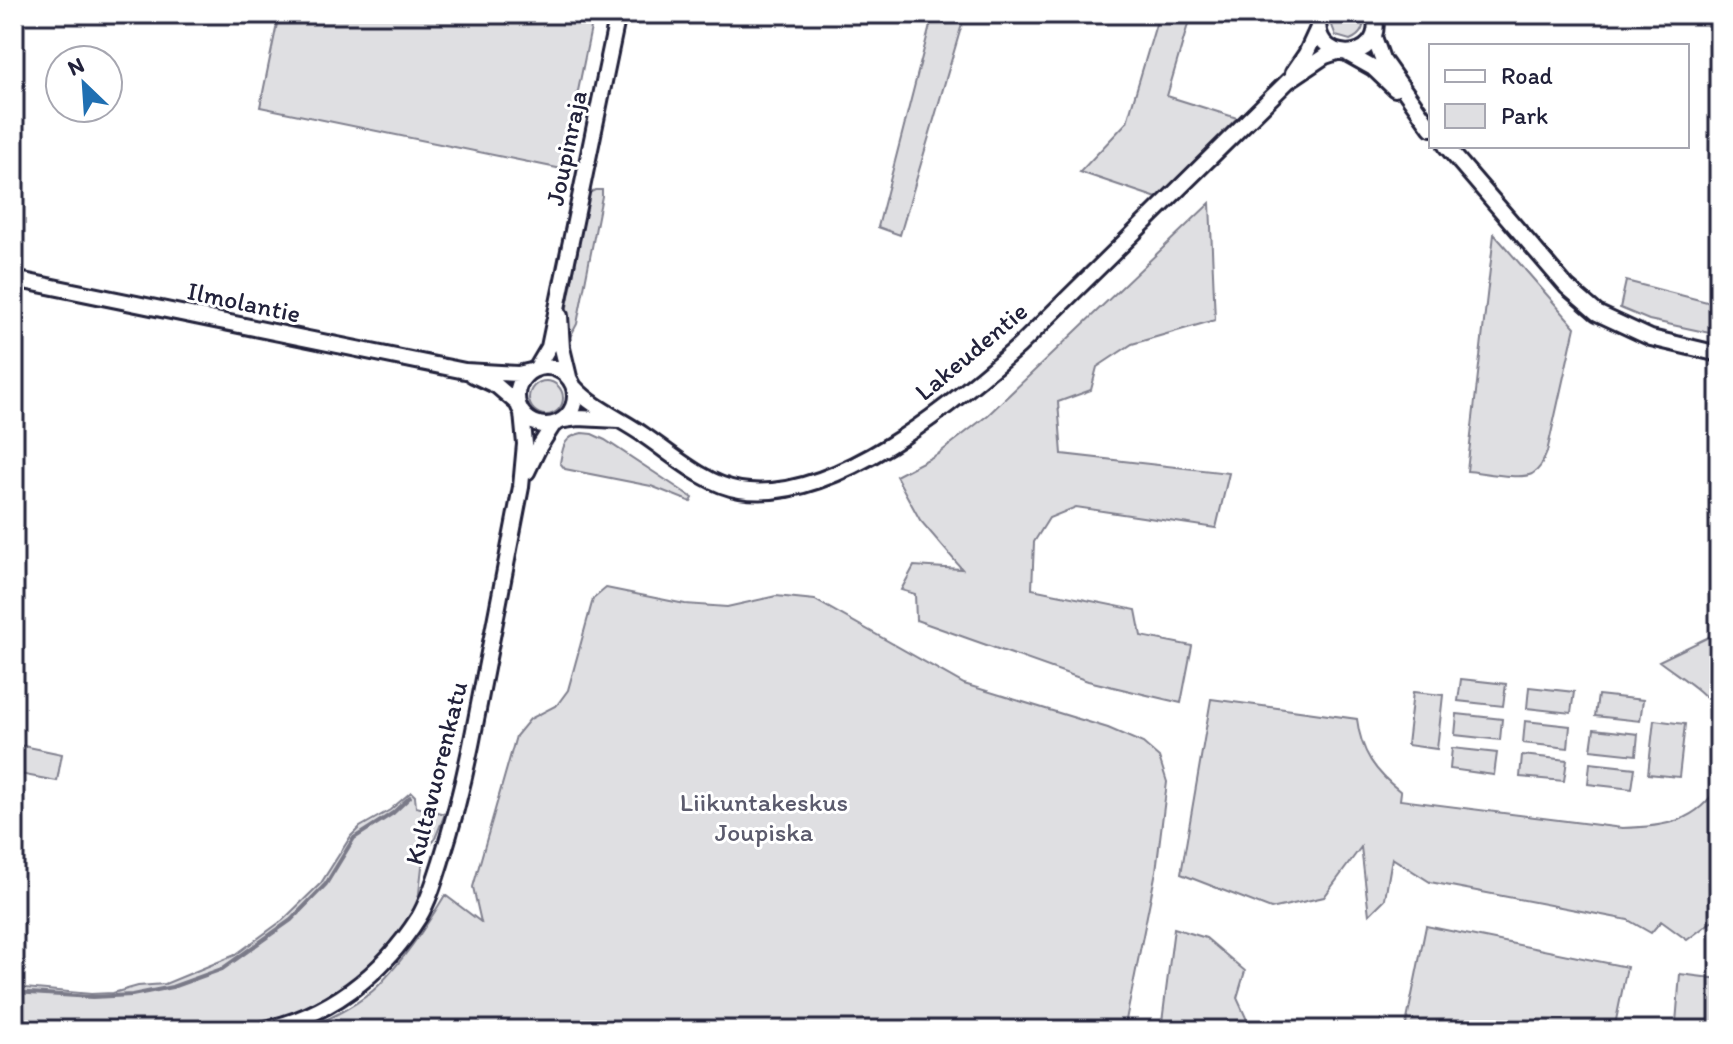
<svg xmlns="http://www.w3.org/2000/svg" width="1733" height="1044" font-family="Itim,sans-serif">
  <rect width="100%" height="100%" fill="#fff"/>
  <filter id="ink" filterUnits="userSpaceOnUse"><feTurbulence type="fractalNoise" baseFrequency=".0125" numOctaves="2"/><feDisplacementMap in="SourceGraphic" scale="16" xChannelSelector="R" yChannelSelector="G"/><feConvolveMatrix kernelMatrix="1 2 1 2 8 2 1 2 1" color-interpolation-filters="sRGB"/></filter>
  <g filter="url(#ink)">
    <path fill="#dfdfe2" stroke="#80808e" stroke-width="2" d="M279 14H572L593 18 562 169 260 107Z
      M933 14H965L900 235 878 227Z
      M1159 14H1191L1167 96 1237 118 1157 198 1080 172 1127 122Z
      M1334 14H1360C1367 25 1362 35 1350 40L1336 36 1331 23Z
      M595 190H602V196L577 324 568 341 567 307 589 193Z
      M1210 203 1215 320 1132 344 1097 367 1091 390 1058 402 1062 454 1229 473 1216 528 1076 507 1049 518 1034 542 1032 589 1136 610 1141 636 1192 646 1181 703 1088 681 916 620 915 594 901 590 914 566 962 569 920 520 896 476 938 454 988 415Z
      M1494 234 1575 327 1547 452C1543 461 1541 469 1532 474 1519 480 1482 472 1467 471Z
      M1626 281 1719 305V335L1649 320 1620 308Z
      M529 398a17 17 0 1 1 34 0a17 17 0 1 1-34 0Z
      M582 433 592 434 605 440 693 498 691 502 651 486 565 469 560 463C563 447 563 437 582 433Z
      M606 588 685 604 727 607 776 596 815 600 964 684 1108 728 1143 743 1159 757 1167 782 1156 871 1124 1030H305C330 1018 359 1005 379 985 405 958 426 927 445 895L481 922 473 887 516 736 530 719 557 705 568 690 593 599Z
      M1719 632V713C1703 689 1681 678 1659 661Z
      M1461 679 1506 684 1503 706 1458 701Z
      M1529 687 1574 692 1571 713 1527 708Z
      M1413 692 1443 695 1437 749 1407 745Z
      M1598 695 1643 700 1640 721 1595 716Z
      M1211 699 1357 719C1361 752 1375 772 1401 792L1400 800 1622 828C1662 827 1698 823 1719 784V916L1687 940 1661 921 1651 933 1628 920 1430 882 1392 858 1385 899 1369 915 1361 847 1324 897 1271 909 1181 874Z
      M1457 714 1502 719 1500 740 1455 735Z
      M1654 720 1685 724 1679 777 1648 774Z
      M1525 721 1570 726 1568 748 1523 743Z
      M1594 729 1638 734 1636 755 1591 750Z
      M14 744 62 754 57 781 14 773Z
      M1452 748 1497 753 1494 775 1450 769Z
      M1522 755 1567 760 1564 781 1520 777Z
      M1590 763 1635 768 1632 789 1588 784Z
      M411 792 415 796 416 807 445 814 434 841 428 846 423 858 418 902 391 944 355 979 303 1009 274 1020 219 1030H14V987L91 994 113 993 138 986 165 984 235 955 283 920 321 883 351 836 360 827 390 810Z
      M1426 926 1627 967 1614 1030H1405Z
      M1174 928 1206 938 1245 971 1237 998 1247 1020 1266 1030H1161Z
      M1680 974 1719 979V1030H1637L1676 1023Z"/>
    <g fill="none" stroke-linecap="round" stroke-linejoin="round">
      <path stroke="#7a7a88" stroke-width="4" d="M14 992 92 997 132 995 172 987 222 969 291 920 326 884 354 838 393 813 410 797"/>
      <g stroke="#22223b" stroke-width="20">
        <path id="tertiary" d="M1320 14C1306 65 1388 66 1374 14
          M1374 37 1382 59 1431 128
          M1348 54 1373 68 1395 89
          M1293 73 1306 54 1318 28
          M1446 146 1567 287 1597 313 1651 338 1719 354
          M14 279 465 371 518 374 531 371
          M560 316 562 348 569 377
          M517 396a29 29 0 1 1 58 0a29 29 0 1 1-58 0Z
          M536 369 549 347 618 14
          M473 375 497 386 518 404
          M575 388C593 408 623 420 645 436 673 455 706 485 740 490 833 505 953 404 1019 346L1288 81 1325 56 1337 52
          M564 420 578 418 619 420
          M527 472 539 447 553 425
          M260 1030C327 1018 383 974 419 917 429 900 435 880 441 861 456 814 467 768 476 720 491 642 506 565 521 487L525 444 522 413"/>
      </g>
      <use href="#tertiary" stroke="#fff" stroke-width="14"/>
    </g>
  </g>
  <g text-anchor="middle" stroke-width="6" stroke-linejoin="round" paint-order="stroke">
    <g font-size="26" fill="#22223b" stroke="#fff">
      <text transform="translate(566 148) rotate(-78)" y="9">Joupinraja</text>
      <text transform="translate(244 302) rotate(12)" y="9">Ilmolantie</text>
      <text transform="translate(971 351) rotate(-40)" y="9">Lakeudentie</text>
      <text transform="translate(436 773) rotate(-76)" y="9">Kultavuorenkatu</text>
    </g>
    <g font-size="26" fill="#5b5b6d" stroke="#fff">
      <text x="764" y="811">Liikuntakeskus<tspan x="764" dy="30">Joupiska</tspan></text>
    </g>
  </g>
  <rect width="1733" height="1044" fill="none" stroke="#fff" stroke-width="48"/>
  <rect x="24" y="24" width="1685" height="996" fill="none" stroke="#22223b" stroke-width="3" filter="url(#ink)"/>
  <rect x="1429" y="44" width="260" height="104" fill="#ffffff" stroke="#a7a7b1" stroke-width="2"/>
  <rect x="1445" y="70" width="40" height="12" fill="#ffffff" stroke="#a7a7b1" stroke-width="2"/>
  <text x="1501" y="84" font-size="24" fill="#22223b">Road</text>
  <rect x="1445" y="104" width="40" height="24" fill="#dfdfe2" stroke="#a7a7b1" stroke-width="2"/>
  <text x="1501" y="124" font-size="24" fill="#22223b">Park</text>
  <g transform="translate(84 84) rotate(335)"><circle r="38" fill="#ffffff" stroke="#a7a7b1" stroke-width="2"/>
  <path d="M0-6L14 30L0 20L-14 30Z" fill="#1f6fb2"/>
  <text y="-12" font-size="22" font-weight="bold" text-anchor="middle" fill="#22223b">N</text>
  </g>
</svg>
